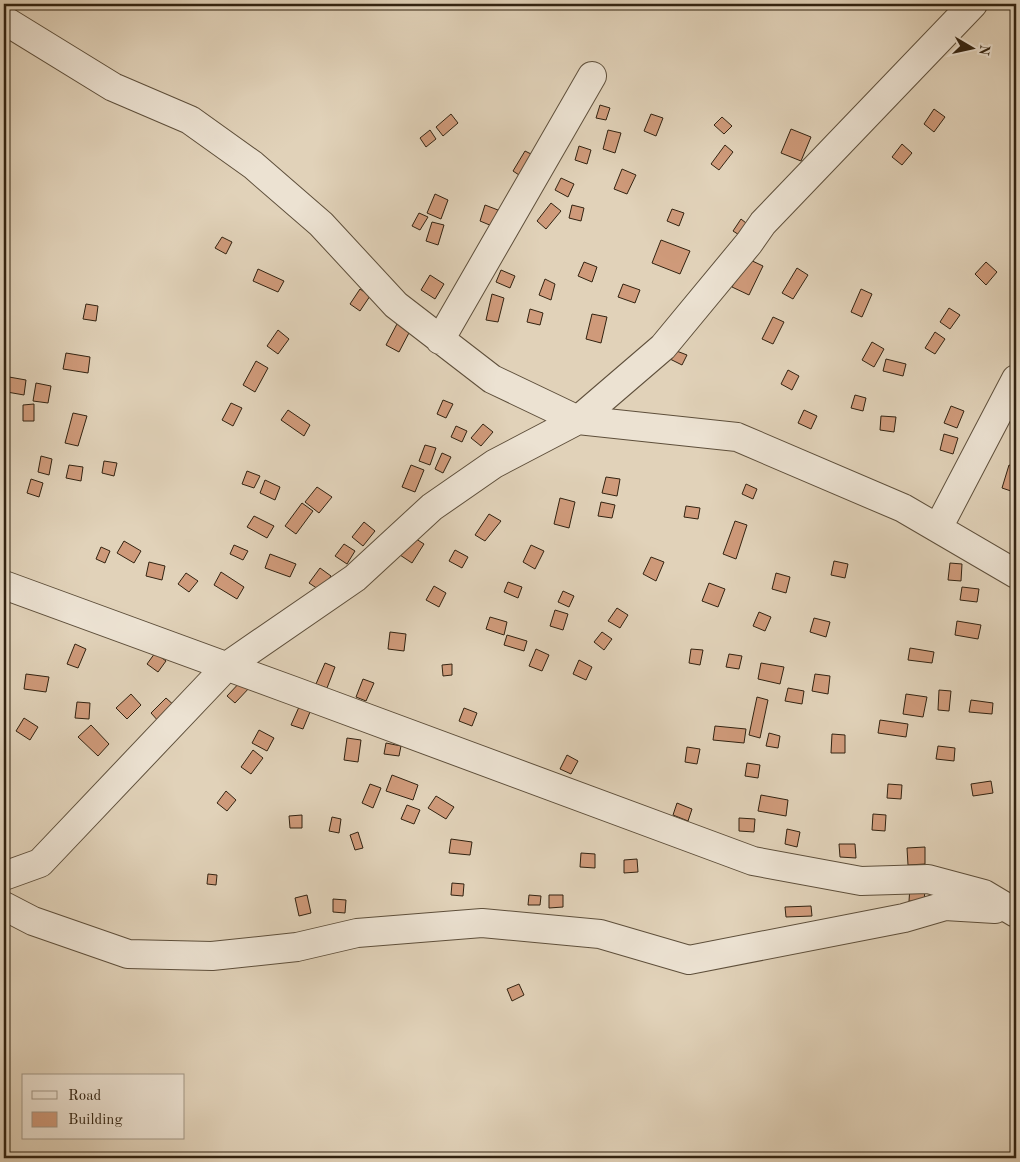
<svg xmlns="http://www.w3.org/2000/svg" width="1020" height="1162" font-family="'Old Standard TT',serif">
  <rect width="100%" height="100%" fill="#e1d2b9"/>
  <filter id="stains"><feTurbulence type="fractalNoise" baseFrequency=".004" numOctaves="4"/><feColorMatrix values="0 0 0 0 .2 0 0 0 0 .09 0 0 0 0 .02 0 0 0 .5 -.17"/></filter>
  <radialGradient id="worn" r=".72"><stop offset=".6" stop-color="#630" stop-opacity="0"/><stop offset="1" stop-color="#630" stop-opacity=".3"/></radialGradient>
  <path fill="#cf9a7a" stroke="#322311" d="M600 105 610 108 606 120 596 118Z
    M934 109 945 117 934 132 924 124Z
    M451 114 458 123 443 136 436 127Z
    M651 114 663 118 656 136 644 131Z
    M722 117 732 126 724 134 714 125Z
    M791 129 811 137 801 161 781 153Z
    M430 130 436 139 426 147 420 138Z
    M608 130 621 133 615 153 603 149Z
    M902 144 912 153 902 165 892 157Z
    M725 145 733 152 719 170 711 164Z
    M579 146 591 150 587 164 575 160Z
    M525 151 535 156 522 177 513 171Z
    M622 169 636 175 627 194 614 189Z
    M561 178 574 184 568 197 555 190Z
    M435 194 448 200 441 219 427 213Z
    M551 203 561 211 546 229 537 221Z
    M485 205 498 210 492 226 480 221Z
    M572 205 584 208 581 221 569 218Z
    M672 209 684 213 679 226 667 221Z
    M419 213 428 217 420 230 412 226Z
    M741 219 751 227 744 238 733 231Z
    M432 222 444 225 438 245 426 241Z
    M222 237 232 242 226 254 215 248Z
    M661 240 690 251 680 274 652 263Z
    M746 258 763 266 749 295 732 287Z
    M584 262 597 267 592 282 578 276Z
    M986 262 997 272 986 285 975 274Z
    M797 268 808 275 793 299 782 293Z
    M258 269 284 281 278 292 253 281Z
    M501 270 515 276 510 288 496 282Z
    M430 275 444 284 435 299 421 290Z
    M545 279 555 284 551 300 539 295Z
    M623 284 640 290 635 303 618 297Z
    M360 289 370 296 360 311 350 304Z
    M861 289 872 294 862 317 851 312Z
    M492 294 504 298 498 322 486 320Z
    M86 304 98 306 96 321 83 319Z
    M949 308 960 315 950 329 940 322Z
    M530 309 543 313 540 325 527 322Z
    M592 314 607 317 601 343 586 339Z
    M773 317 784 322 773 344 762 339Z
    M398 322 411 329 399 352 386 345Z
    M278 330 289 339 278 354 267 346Z
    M935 332 945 339 935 354 925 348Z
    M872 342 884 349 874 367 862 360Z
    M674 350 687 355 682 365 670 359Z
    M66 353 90 357 88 373 63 369Z
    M886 359 906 364 903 376 883 371Z
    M256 361 268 368 255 392 243 385Z
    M788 370 799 376 792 390 781 384Z
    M9 377 26 380 24 395 7 392Z
    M36 383 51 386 48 403 33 401Z
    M855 395 866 398 863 411 851 408Z
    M443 400 453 404 446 418 437 414Z
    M231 403 242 408 233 426 222 420Z
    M34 404V421H23V405Z
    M951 406 964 411 957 428 944 423Z
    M288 410 310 425 304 436 281 420Z
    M804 410 817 416 811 429 798 423Z
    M73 413 87 416 78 446 65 443Z
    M881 416 896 417 894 432 880 430Z
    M483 424 493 432 481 446 471 438Z
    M456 426 467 431 462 442 451 437Z
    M944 434 958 438 953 454 940 450Z
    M425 445 436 448 430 465 419 461Z
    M442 453 451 457 443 473 435 469Z
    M41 456 52 459 49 475 38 472Z
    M104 461 117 463 114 476 102 473Z
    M69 465 83 467 81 481 66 478Z
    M411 465 424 470 415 492 402 487Z
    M1009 465 1016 467V474L1011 491 1002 488Z
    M247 471 260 476 254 488 242 484Z
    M606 477 620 479 617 496 602 493Z
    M31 479 43 483 39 497 27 493Z
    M265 480 280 487 275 500 260 493Z
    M746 484 757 489 753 499 742 494Z
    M317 487 332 497 319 513 305 502Z
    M560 498 575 502 569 528 554 524Z
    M601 502 615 505 612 518 598 516Z
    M302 503 313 511 296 534 285 526Z
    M686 506 700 508 698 519 684 517Z
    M489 514 501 521 485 541 475 535Z
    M254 516 274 526 267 538 247 527Z
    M735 521 747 525 736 559 723 554Z
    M364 522 375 531 363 546 352 537Z
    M413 537 424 544 412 563 400 555Z
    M124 541 141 551 134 563 117 553Z
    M344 544 355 551 347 564 335 556Z
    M234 545 248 551 243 560 230 554Z
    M531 545 544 551 535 569 523 562Z
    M101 547 110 551 105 563 96 559Z
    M455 550 468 557 462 568 449 561Z
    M270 554 296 564 290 577 265 568Z
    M651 557 664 562 656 581 643 574Z
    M834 561 848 564 845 578 831 575Z
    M149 562 165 566 162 580 146 576Z
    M950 563 962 564 961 581 948 580Z
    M320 568 331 576 321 591 309 583Z
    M221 572 244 587 237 599 214 585Z
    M186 573 198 581 189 592 178 584Z
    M776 573 790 577 786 593 772 589Z
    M508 582 522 587 518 598 504 592Z
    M709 583 725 589 718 607 702 601Z
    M434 586 446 593 439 607 426 600Z
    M962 587 979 589 977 602 960 600Z
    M563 591 574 596 569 607 558 602Z
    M617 608 628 615 620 628 608 621Z
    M555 610 568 614 563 630 550 626Z
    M759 612 771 617 765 631 753 626Z
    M490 617 507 622 504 635 486 629Z
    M814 618 830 622 826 637 810 632Z
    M957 621 981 625 978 639 955 635Z
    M390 632 406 634 404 651 388 649Z
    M602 632 612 639 604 650 594 642Z
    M507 635 527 641 524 651 504 645Z
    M75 644 86 649 78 668 67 664Z
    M910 648 934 652 932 663 908 660Z
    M536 649 549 655 542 671 529 666Z
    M691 649 703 650 700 665 689 663Z
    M155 653 166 661 158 672 147 664Z
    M729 654 742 656 739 669 726 667Z
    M579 660 592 667 586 680 573 674Z
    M325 663 335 667 327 688 316 684Z
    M761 663 784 667 780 684 758 679Z
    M452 664V675L443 676 442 665Z
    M26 674 49 677 46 692 24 689Z
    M815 674 830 676 828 694 812 691Z
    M243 679 251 686 235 703 227 696Z
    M363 679 374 683 366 701 356 697Z
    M788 688 804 691 802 704 785 701Z
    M939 690 951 691 949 711 938 710Z
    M131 694 141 705 127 719 116 708Z
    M906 694 927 697 923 717 903 714Z
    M757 697 768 700 760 738 749 735Z
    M166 698 176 707 160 723 151 713Z
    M971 700 993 703 992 714 969 712Z
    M77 702 90 703 89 719 75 718Z
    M299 707 310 712 303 729 291 725Z
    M464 708 477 713 472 726 459 721Z
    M24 718 38 727 30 740 16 731Z
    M880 720 908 724 906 737 878 733Z
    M91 725 109 744 98 756 78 737Z
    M715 726 746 729 744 743 713 740Z
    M259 730 274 738 267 751 252 743Z
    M769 733 780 736 778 748 766 746Z
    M832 734 845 735V753H831Z
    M347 738 361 740 358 762 344 760Z
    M386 743 401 746 399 756 384 754Z
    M938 746 955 748 954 761 936 759Z
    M687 747 700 749 697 764 685 762Z
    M253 750 263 758 251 774 241 767Z
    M567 755 578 761 571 774 560 769Z
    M747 763 760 765 758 778 745 776Z
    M392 775 418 785 413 800 386 791Z
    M991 781 993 793 973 796 971 784Z
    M370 784 381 788 373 808 362 803Z
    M888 784 902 785 901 799 887 798Z
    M226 791 236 800 227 811 217 803Z
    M761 795 788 800 786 816 758 811Z
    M436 796 454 807 446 819 428 808Z
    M677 803 692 809 688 821 673 815Z
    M407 805 420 810 414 824 401 819Z
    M873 814 886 815 885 831 872 830Z
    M302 815V828H290L289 816Z
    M332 817 341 819 339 833 329 831Z
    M739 818 755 819 754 832 739 831Z
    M787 829 800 832 797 847 785 844Z
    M358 832 363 848 355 850 350 835Z
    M451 839 472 842 470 855 449 853Z
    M839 844H855L856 858 840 857Z
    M925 847V864L908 865 907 848Z
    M581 853 595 854V868L580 867Z
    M637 859 638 872 624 873V860Z
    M208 874 217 875 216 885 207 884Z
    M452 883 464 884 463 896 451 895Z
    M910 887 925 889 924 902 909 901Z
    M307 895 311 913 299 916 295 898Z
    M529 895 541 896 540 905H528Z
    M549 895H563V907L549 908Z
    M333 899 346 900 345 913 333 912Z
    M811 906 812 916 786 917 785 907Z
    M519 984 524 995 512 1001 507 989Z"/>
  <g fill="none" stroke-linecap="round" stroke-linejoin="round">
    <g stroke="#5e4f3b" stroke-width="30">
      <path id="minor" d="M4 20 113 87 190 120 253 165 321 224 396 305 492 379 578 420 737 437 903 508 1016 574
        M440 340 592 76
        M938 528 1016 379
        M4 585 294 691 753 861 861 881 928 879 984 894 1016 913
        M4 876 40 863 227 666 355 578 432 507 494 464 578 420 663 347 749 243 763 223 973 4
        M4 906 33 921 128 954 212 956 297 947 357 933 482 923 600 934 689 960 904 918 945 906 995 909"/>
    </g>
    <use href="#minor" stroke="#ece2d2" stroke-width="28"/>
  </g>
  <rect width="1020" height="1162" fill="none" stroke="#e1d2b9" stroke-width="20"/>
  <rect x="5" y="5" width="1010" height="1152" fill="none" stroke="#322311" stroke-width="2.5"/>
  <rect x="10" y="10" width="1000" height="1142" fill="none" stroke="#322311"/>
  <rect x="22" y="1074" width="162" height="65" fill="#ece2d2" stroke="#a29685"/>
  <rect x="32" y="1091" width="25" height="8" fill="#ece2d2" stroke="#a29685"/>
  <text x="68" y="1100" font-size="15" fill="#322311">Road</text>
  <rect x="32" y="1112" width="25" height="15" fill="#cf9a7a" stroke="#a29685"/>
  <text x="68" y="1124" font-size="15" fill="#322311">Building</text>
  <g transform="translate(972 48) rotate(99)" stroke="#ece2d2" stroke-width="4" paint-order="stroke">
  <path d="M0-4L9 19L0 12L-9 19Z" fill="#322311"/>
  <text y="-8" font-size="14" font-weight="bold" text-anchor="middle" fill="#322311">N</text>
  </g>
  <rect width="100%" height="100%" filter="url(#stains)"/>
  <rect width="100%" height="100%" fill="url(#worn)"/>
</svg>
